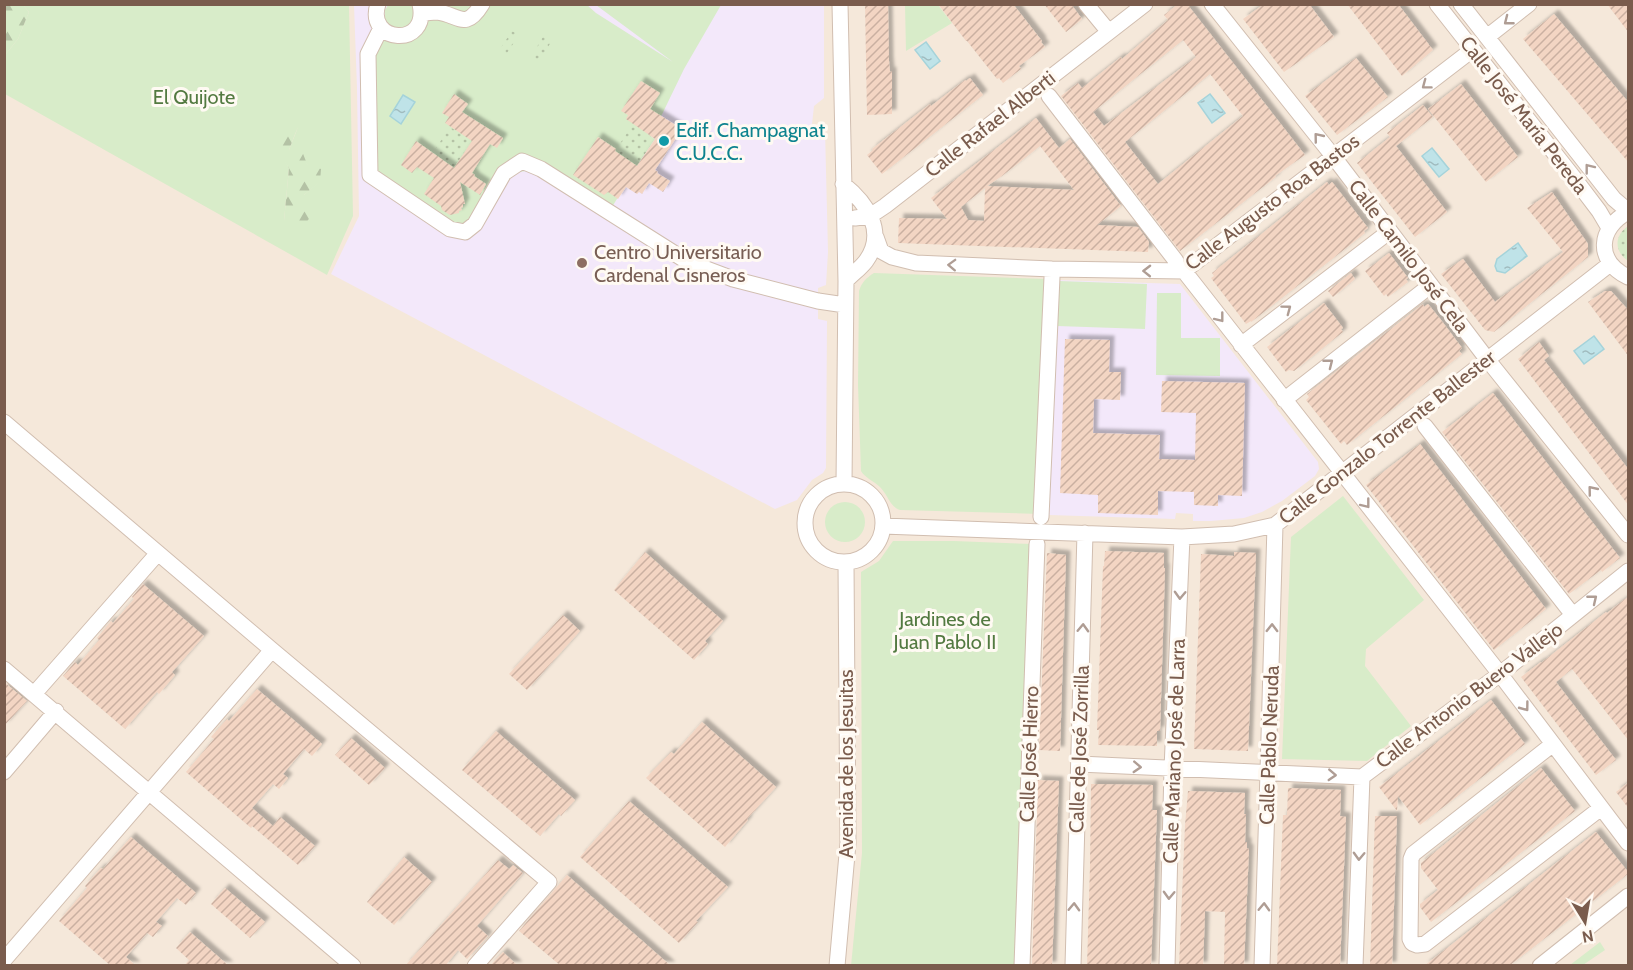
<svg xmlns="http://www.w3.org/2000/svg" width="1633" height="970" font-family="Cabin,sans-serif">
  <defs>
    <pattern id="forest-firs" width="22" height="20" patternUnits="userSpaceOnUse" patternTransform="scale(1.5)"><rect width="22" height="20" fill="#d8ecc9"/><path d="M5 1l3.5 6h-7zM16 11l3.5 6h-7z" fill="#b4c2a5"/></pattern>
    <pattern id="garden-dots" width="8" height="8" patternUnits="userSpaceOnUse" patternTransform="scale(1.5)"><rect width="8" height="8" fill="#d8ecc9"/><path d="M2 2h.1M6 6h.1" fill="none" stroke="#b4c2a5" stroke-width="1.8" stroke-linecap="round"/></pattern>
    <pattern id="water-ripples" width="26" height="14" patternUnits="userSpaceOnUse" patternTransform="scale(1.5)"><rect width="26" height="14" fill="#bfe3e8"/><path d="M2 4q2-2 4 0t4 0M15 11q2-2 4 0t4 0" fill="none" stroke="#a0bbbe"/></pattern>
    <pattern id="building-hatch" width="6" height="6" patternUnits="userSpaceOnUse" patternTransform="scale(1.5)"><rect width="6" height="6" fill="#f3d5c3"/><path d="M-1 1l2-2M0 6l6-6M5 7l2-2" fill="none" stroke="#cab0a1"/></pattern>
    <filter id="shadow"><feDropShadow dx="4.5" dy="-4.5" stdDeviation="1.5" flood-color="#0004"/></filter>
  </defs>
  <rect width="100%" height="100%" fill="#fdf6ec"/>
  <path fill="#f5e8da" d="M5 5H1628V965H5Z"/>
  <path fill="#f3e8fa" d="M354 5H824V98L814 106 812 124 825 130 828 252 826 285 818 288V319L827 321 826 468 823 473 812 480 797 500 775 509 331 274 359 216 357 88Z
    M1056 280 1180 284 1318 462 1319 469 1315 476 1282 501 1262 512 1244 518 1211 521H1193V514L1176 513 1175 519 1049 515 1047 508Z"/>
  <path fill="#d8ecc9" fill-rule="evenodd" d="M448 4H586L596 13 673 62 596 5H721L684 69 637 166 609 212 541 169 504 174 465 232 370 175 368 54 385 18V10L388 5H413L438 12Z
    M23 5H349L353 216 327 275 5 94V55L18 39 29 12ZM298 127 289 150 307 164 319 182 304 195 284 221 289 168 283 158Z
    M905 5H938L952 23 906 51Z
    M874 273 1048 279 1040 514 900 510C890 507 888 495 880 487 874 481 865 478 861 471L858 385 859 291C862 282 866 278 874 273Z
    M1059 281 1147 284 1145 329 1057 326Z
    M1157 293H1181V338H1220V376L1156 375Z
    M1343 496 1424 600 1366 649 1365 666 1411 726 1367 761 1282 759 1291 537Z
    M825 522a20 20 0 1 1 40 0a20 20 0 1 1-40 0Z
    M893 541H954L1032 544 1015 965 851 966 862 853 861 572 879 561Z
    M1600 942 1605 950 1583 965H1570Z"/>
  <path fill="url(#forest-firs)" d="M5 4 23 5 29 12 18 39 5 55Z
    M284 119 298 126 289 150 302 151 307 164 321 169 320 182 304 195 315 210 306 223 294 228 284 221 289 168 274 147Z"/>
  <path fill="url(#garden-dots)" d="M512 31 519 35 505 56 498 52Z
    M544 35 551 39V42L539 62 531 57Z
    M633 124 655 139 637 166 615 151Z
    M450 127 472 141 454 168 432 154Z
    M1628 226V261C1614 251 1614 236 1628 226Z"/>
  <path fill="url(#water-ripples)" stroke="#a5d3da" stroke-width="1.5" d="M926 42 940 61 930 69 915 50Z
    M1210 94 1225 113 1212 123 1198 103Z
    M403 95 415 102 401 124 390 116Z
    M1432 148 1449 169 1439 177 1422 156Z
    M1518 243 1527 256 1505 273 1497 271 1495 266 1497 259Z
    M1594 336 1604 349 1584 364 1574 351Z"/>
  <path fill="url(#building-hatch)" fill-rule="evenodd" filter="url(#shadow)" d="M865 4H888L889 61 890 72 892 71V114L867 115Z
    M938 4H1013L1042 41 1041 42 1045 47 1019 66 1021 69 1003 83 999 78 997 79 967 41H966Z
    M1044 4H1071L1082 19 1066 32Z
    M1178 4H1187L1305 155 1275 176 1276 177 1180 251 1061 96 1078 83 1082 88 1121 57 1122 59 1168 20 1164 15ZM1183 40 1196 57 1104 126 1093 112ZM1210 74 1243 116 1158 184 1125 142Z
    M1264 4H1309L1334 37 1284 72 1243 19Z
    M1347 4H1398L1433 50 1402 76Z
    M1607 4H1629V33Z
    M1554 14 1629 103V163L1523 39Z
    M1356 58 1388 97 1337 135 1305 96Z
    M970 78 983 95 882 174 867 155 873 150 872 149 930 104 931 106 965 80 966 81Z
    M641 81 660 93 650 109 682 129 655 170 658 172 657 173 670 181 663 192 649 183 642 194 639 192 637 194 626 187 618 199 608 192 604 195 573 175 598 137 616 149 615 151 637 166 655 139 626 119 628 115 621 111Z
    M1461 84 1518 157 1486 182 1428 109Z
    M454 94 468 104 462 112 503 138 497 148 490 144 472 173 475 175 474 176 486 184 480 195 460 182 465 204H463V207L461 208 462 210 459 211V213L450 215 442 210 441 206 424 194 434 178 417 167 412 173 401 165 416 141 454 168 472 141 445 123 449 117 442 113Z
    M1423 105 1433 117 1396 146 1447 212 1415 237 1357 163 1390 137 1387 133Z
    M1036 118 1059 148 1070 139 1121 206 1097 225 1138 227 1149 242 1148 252 898 243 899 218 947 219 931 198ZM1040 146 1074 190 987 186 1002 176ZM985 188 984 221 968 220 961 207Z
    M1327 182 1329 185 1332 182 1368 228 1364 231 1365 233 1336 256 1251 322V321L1246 324 1211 278 1214 276 1212 273Z
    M1552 192 1588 244V257L1494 332 1485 330 1441 274 1463 259 1495 302 1563 252 1527 208Z
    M1389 253 1408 278 1406 279 1408 282 1388 297 1386 294 1384 296 1365 271Z
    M1351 273 1355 279 1333 297 1328 291Z
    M1605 291H1611L1629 311V357L1588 302Z
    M1324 303 1343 328 1341 329 1343 332 1294 371 1289 370 1286 372 1267 347Z
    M1423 304 1424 307 1428 304 1441 320 1462 348 1459 351 1462 354 1347 445 1344 441 1341 444 1306 400 1309 397 1307 394Z
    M1065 339 1110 340 1109 372H1121L1120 400 1094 399 1093 433 1160 435 1159 459 1195 460 1196 413 1161 412 1162 381 1245 383 1242 496 1218 495V506L1194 505V492L1158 491V515L1098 513V495L1060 493Z
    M1539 342 1549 356 1544 360 1629 470V506L1518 359Z
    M1493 393 1620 558 1602 572 1601 570 1569 594 1442 432Z
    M1420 444 1546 609 1494 650 1366 485Z
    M1105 551 1164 553V568H1165L1160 731H1157V746L1098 745 1099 730H1097L1103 566H1104Z
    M645 552 723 621 705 641 708 644 694 660 614 590Z
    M1234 552 1256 553 1248 751 1194 749 1201 554 1234 556Z
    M1047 553 1066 555 1060 751 1039 750Z
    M143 584 204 636 172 672 175 675 159 694 157 692 125 729 63 676 75 662 78 665 99 640 97 638 111 621 113 623 134 599 132 597Z
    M1629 596V741L1572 669 1556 682 1616 760 1596 775 1521 677 1541 662V663L1606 612 1607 613Z
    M563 615 580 631 527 690 509 674Z
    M4 682 27 701 4 726Z
    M257 689 322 744 312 756 304 749 283 774 288 778 279 789 273 784 252 808 273 826 280 817 315 846 298 865 252 826 251 828 186 772 214 739 211 737 227 719 229 721Z
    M1491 700 1525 744 1420 825 1398 796 1397 811 1379 787Z
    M702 722 776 787 747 819 748 820 725 847 646 778 671 752 674 754Z
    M496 731 575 800 561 816 559 814 540 836 462 770Z
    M351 738 385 768 369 785 335 755Z
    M1541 768 1575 811 1431 922 1420 907V904L1438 890 1421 868V863Z
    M1038 780 1059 781 1052 966H1032Z
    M1629 782V809L1616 792Z
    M1091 784 1153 785 1152 810H1157L1151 966H1087L1090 866Z
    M1288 788 1341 790 1340 816 1346 817 1340 966H1277L1283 815H1287Z
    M1188 791 1245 793 1244 814H1246L1245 842H1247V848L1249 849 1244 966H1224L1225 912 1205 911 1203 966H1179L1185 825Z
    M629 801 728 887 696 921 698 922 679 943 580 857Z
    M1375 816H1397L1392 966H1370Z
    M1596 832 1629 873 1619 881 1509 966H1424Z
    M131 837 196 893 186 905 177 898 156 922 162 926 153 937 147 933 126 957 136 966H111L59 921 87 888 85 886 101 868 103 869Z
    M404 857 432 882 394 925 367 902Z
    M498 860 509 869 513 865 523 873 477 926 488 936 467 959 458 950 445 966H405Z
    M567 875 671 966H561L519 931Z
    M225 888 265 922 250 938 211 904Z
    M190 932 229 966H184L189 960 176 948Z
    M503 952 518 966H490Z"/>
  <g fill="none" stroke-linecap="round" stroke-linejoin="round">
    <g stroke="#d1beb0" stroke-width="17">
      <path id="minor" d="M378 4C365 43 430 49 420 4
        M840 4 846 281 844 483
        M1086 4 1109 32
        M1212 4 1333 156 1487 359 1628 535
        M1437 4 1574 178 1599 211 1609 228
        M1461 4 1614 199 1628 211
        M422 13C427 13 432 12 437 12 458 14 465 32 482 4
        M381 28 368 54 370 175 450 229 465 232 475 224 504 173 522 161 541 169 688 262 733 279 818 301 845 305
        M1487 37 1529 4
        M1049 96 1176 261
        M843 184C867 203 887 232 866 261 860 269 852 274 846 281
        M1628 212C1598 228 1595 261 1628 277
        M855 218 870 216 885 206 1145 4
        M876 237 881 251 892 257 916 263 1052 269 1184 271 1472 50
        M1184 271 1500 674 1628 843
        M1241 345 1390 231
        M1284 400 1431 285
        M4 422 272 650 549 882 475 966
        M1425 426 1573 615
        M805 523a39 39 0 1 1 78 0a39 39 0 1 1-78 0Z
        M1041 517 1052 277
        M883 526 1182 537 1234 534 1275 525 1610 264
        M4 669 353 966
        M34 694 158 553
        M1553 744 1413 854 1411 859 1410 939 1412 943 1417 945 1425 944 1601 808
        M1079 764 1362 777 1500 674 1628 571
        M4 772 56 711
        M4 960 272 650
        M837 966 848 843 846 563
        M1022 966 1037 544
        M1073 966 1085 533
        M1167 966 1172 769 1182 537
        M1262 966 1268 772 1275 525
        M1355 966 1362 777
        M1540 966 1628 896"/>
    </g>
    <use href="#minor" stroke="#fff" stroke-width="15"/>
  </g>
  <defs><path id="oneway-chevron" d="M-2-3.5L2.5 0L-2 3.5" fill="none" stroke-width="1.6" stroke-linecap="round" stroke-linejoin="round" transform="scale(1.5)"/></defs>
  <g stroke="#af9d94">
    <use href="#oneway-chevron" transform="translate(1508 21) rotate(142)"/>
    <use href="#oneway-chevron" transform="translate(1426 85) rotate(143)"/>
    <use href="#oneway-chevron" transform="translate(1318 137) rotate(-129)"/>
    <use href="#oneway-chevron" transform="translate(1589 168) rotate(-128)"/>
    <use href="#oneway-chevron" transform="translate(952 265) rotate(-178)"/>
    <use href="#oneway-chevron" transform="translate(1147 271) rotate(-179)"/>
    <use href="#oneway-chevron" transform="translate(1287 309) rotate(-37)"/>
    <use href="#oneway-chevron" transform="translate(1220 318) rotate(52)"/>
    <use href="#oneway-chevron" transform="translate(1329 363) rotate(-38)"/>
    <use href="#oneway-chevron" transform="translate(1592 490) rotate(-129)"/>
    <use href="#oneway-chevron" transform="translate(1366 504) rotate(52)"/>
    <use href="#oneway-chevron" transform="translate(1180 595) rotate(92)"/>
    <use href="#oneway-chevron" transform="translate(1593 599) rotate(-39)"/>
    <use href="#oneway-chevron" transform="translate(1083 628) rotate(-88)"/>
    <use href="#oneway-chevron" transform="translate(1272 628) rotate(-89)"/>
    <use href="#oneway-chevron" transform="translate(1525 707) rotate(53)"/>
    <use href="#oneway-chevron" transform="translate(1137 767) rotate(3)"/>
    <use href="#oneway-chevron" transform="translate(1332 775) rotate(3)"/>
    <use href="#oneway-chevron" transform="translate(1359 856) rotate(92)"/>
    <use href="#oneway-chevron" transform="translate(1169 895) rotate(92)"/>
    <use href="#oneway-chevron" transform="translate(1074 907) rotate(-88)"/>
    <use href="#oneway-chevron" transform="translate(1264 907) rotate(-88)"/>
  </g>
  <circle fill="#0f9aa8" stroke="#fffaf3" stroke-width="2" cx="664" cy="141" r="6"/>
  <circle fill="#8d6e63" stroke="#fffaf3" stroke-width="2" cx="582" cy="263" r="6"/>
  <g text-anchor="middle" stroke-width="6" stroke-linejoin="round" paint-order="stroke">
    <g font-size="20" fill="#537a41" stroke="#fffaf3">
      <text x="194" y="104">El Quijote</text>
      <text x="945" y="626">Jardines de<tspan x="945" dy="23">Juan Pablo II</tspan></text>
    </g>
    <g font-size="20" fill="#7a5c4d" stroke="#fffaf3">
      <text transform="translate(1524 115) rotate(52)" y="7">Calle José María Pereda</text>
      <text transform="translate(990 124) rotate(-38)" y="7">Calle Rafael Alberti</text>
      <text transform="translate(1272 202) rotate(-37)" y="7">Calle Augusto Roa Bastos</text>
      <text transform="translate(1409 256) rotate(53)" y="7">Calle Camilo José Cela</text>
      <text transform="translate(1387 437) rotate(-38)" y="7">Calle Gonzalo Torrente Ballester</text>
      <text transform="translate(1469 695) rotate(-37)" y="7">Calle Antonio Buero Vallejo</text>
      <text transform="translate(1269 745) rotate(-88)" y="7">Calle Pablo Neruda</text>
      <text transform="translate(1079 749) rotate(-88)" y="7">Calle de José Zorrilla</text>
      <text transform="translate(1174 751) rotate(-88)" y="7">Calle Mariano José de Larra</text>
      <text transform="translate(1029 754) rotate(-88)" y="7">Calle José Hierro</text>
      <text transform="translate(846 764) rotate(-90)" y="7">Avenida de los Jesuitas</text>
    </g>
    <g font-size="20" fill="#0d838f" stroke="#fffaf3" text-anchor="start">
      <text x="676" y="137">Edif. Champagnat<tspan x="676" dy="23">C.U.C.C.</tspan></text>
    </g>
    <g font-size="20" fill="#785e54" stroke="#fffaf3" text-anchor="start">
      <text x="594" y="259">Centro Universitario<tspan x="594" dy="23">Cardenal Cisneros</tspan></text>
    </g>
  </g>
  <rect width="1633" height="970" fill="none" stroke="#7a5c4d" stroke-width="12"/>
  <g transform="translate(1585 922) rotate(169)" stroke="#fffaf3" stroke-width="4.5" paint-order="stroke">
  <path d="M0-4.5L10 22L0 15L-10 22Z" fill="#7a5c4d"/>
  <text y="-9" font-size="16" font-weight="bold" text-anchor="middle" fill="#7a5c4d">N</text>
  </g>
</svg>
